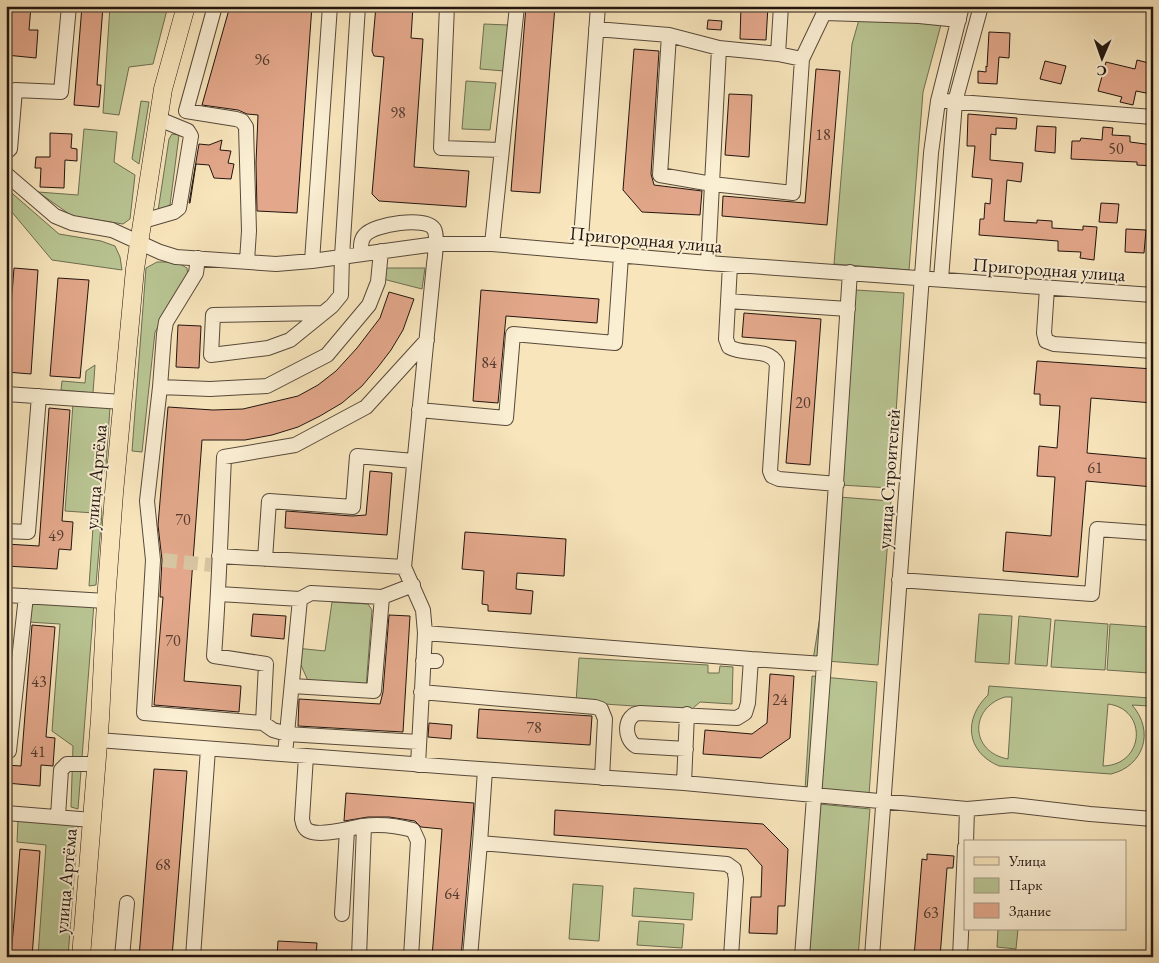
<svg xmlns="http://www.w3.org/2000/svg" width="1159" height="963" font-family="'EB Garamond',serif">
  <rect width="100%" height="100%" fill="#f8e5bc"/>
  <filter id="stains"><feTurbulence type="fractalNoise" baseFrequency=".004" numOctaves="4"/><feColorMatrix values="0 0 0 0 .2 0 0 0 0 .09 0 0 0 0 .02 0 0 0 .5 -.17"/></filter>
  <radialGradient id="worn" r=".72"><stop offset=".6" stop-color="#630" stop-opacity="0"/><stop offset="1" stop-color="#630" stop-opacity=".3"/></radialGradient>
  <path fill="#b9c694" stroke="#6d6e52" fill-rule="evenodd" d="M110 6H168L153 64 129 67 119 115 103 113Z
    M863 6H946L923 92 909 270 834 264 852 44Z
    M484 24 508 25 504 71 480 69Z
    M466 81 496 83 490 130 462 129Z
    M141 101 149 102 139 164 132 159Z
    M84 129 117 132 114 162 135 175 130 219 123 224 72 216 38 192 78 195Z
    M172 134 179 135 170 205 158 211 169 139Z
    M6 188 59 234 101 241 115 246 120 257 122 270 52 260 6 205Z
    M157 262H176L187 268 188 277 155 332 142 452 132 451 146 268Z
    M385 268H425L422 289 383 279Z
    M856 290 904 293 891 488 840 485Z
    M95 365 93 393 61 390 62 381 85 383 86 371Z
    M73 404 110 407 106 466 100 483 99 493 102 513 96 585 89 586 94 513 65 511Z
    M839 497 891 501 878 665 813 660Z
    M30 599 94 603 78 809 71 807 73 746 52 731 60 624 28 622Z
    M332 602 368 604 372 610 366 688 309 683 296 654V648L325 651Z
    M979 614 1012 616 1009 664 975 662Z
    M1019 616 1051 619 1047 666 1015 664Z
    M1055 620 1108 624 1105 670 1051 667Z
    M1110 624 1152 627 1149 673 1107 670Z
    M579 658 708 665V673H719L720 666 733 667 732 704 700 702 691 710 576 702Z
    M812 676 877 682 869 795 805 790Z
    M989 686 1150 698 1149 706 1132 705C1155 731 1144 766 1111 774L999 766C966 752 963 719 988 695ZM1005 697H1012L1008 759C970 752 969 708 1005 697ZM1108 704C1148 709 1145 765 1103 766Z
    M809 803 870 809 858 957H798Z
    M18 820 78 825 68 957 38 956 46 845 17 842Z
    M573 884 603 886 599 941 569 939Z
    M634 888 694 893 692 920 632 916Z
    M639 921 684 924 682 948 637 945Z
    M998 929H1018L1016 949 997 947Z"/>
  <path fill="#e3a88b" stroke="#21150f" d="M7 6H31L29 30H38L36 58 6 55Z
    M82 6H103L97 85H101L99 107 74 105Z
    M230 6H312L297 213 257 211 256 163 258 115 247 114 238 110 202 105Z
    M376 6H413L411 38 423 39 414 167 469 171 466 207 379 201 372 194 384 57 374 56 372 51Z
    M526 6H555L540 193 511 191Z
    M741 6H768L766 40 740 39Z
    M708 20 722 21 721 30 707 29Z
    M989 32 1010 33 1009 58 999 57 997 84 978 83V71L986 72V66L987 67Z
    M634 49 659 51 651 174 654 185 702 191 700 215 642 212 623 190Z
    M1137 60 1153 64V88L1151 94 1136 91 1133 105 1120 102 1122 97 1098 91 1106 62 1135 69Z
    M1045 61 1066 66 1061 84 1040 79Z
    M816 69 840 71 827 225 722 216 723 196 805 203Z
    M729 94 752 95 749 157 725 155Z
    M968 114 1017 118 1016 129 996 128V135L991 134 990 160 1023 163 1021 182 1007 180 1004 221 1037 223V220L1052 221V228L1083 230V226L1097 227 1094 260 1080 258 1081 252 1058 251V241L979 235 980 219H984L985 203 990 204 992 179 972 177 975 146H967Z
    M1037 126 1056 127 1055 153 1035 151Z
    M1103 127 1113 128 1112 135 1130 136V142L1153 145V166L1137 165V162L1071 159 1072 141H1080L1081 138 1102 140Z
    M50 133 72 134 71 148 77 149V161L65 160 64 188 40 187 41 168H35L36 157H50Z
    M222 140 220 150 231 151 228 163 234 164 231 179 214 178 209 165 196 164 190 203H189L199 144 209 145Z
    M1101 203 1119 204 1117 223 1099 222Z
    M1126 229 1146 230 1144 253 1125 252Z
    M14 268 38 270 31 374 6 372Z
    M58 278 89 280 80 378 50 376Z
    M481 290 599 299 597 323 506 316 498 403 473 401Z
    M389 292 414 299 403 330 391 350 378 367 362 386 342 403 320 416 298 427 272 435 245 440H202L184 681 241 686 239 712 154 705 163 597H160L162 560 158 525 168 407 213 410 243 409 298 396 318 385 336 371 357 348 380 318Z
    M744 313 821 319 810 465 786 463 796 341 742 337Z
    M178 325 201 326 199 368 176 367Z
    M1037 361 1153 369V403L1091 398 1087 453 1153 459V487L1086 481 1078 577 1003 571 1006 532 1051 536 1055 477 1037 476 1039 446 1057 448 1060 406 1040 405V394H1034Z
    M49 408 70 410 62 521 73 522 71 550 59 549 57 569 6 566V544L39 546Z
    M370 471 392 473 387 535 285 528 286 511 352 516 366 515Z
    M465 532 566 539 564 576 517 573 516 589 533 591 531 614 488 611V605L482 604 484 571 462 569Z
    M253 614 286 616 284 639 251 636Z
    M389 615 410 616 403 732 298 726 299 699 380 704 383 692Z
    M32 625 55 627 46 737 55 738 53 766 41 765 40 786 6 783V765L21 766Z
    M770 674 794 676 790 738 761 758 703 754 705 730 752 734 767 723Z
    M479 709 592 716 590 745 477 738Z
    M429 723 452 725 451 739 428 737Z
    M154 769 187 771 172 957H139Z
    M346 793 474 803 461 957H432L442 829 421 827 415 821 389 817H368L344 821Z
    M555 810 763 824 788 849 785 906H778L777 934 749 933 751 897H761L762 866 747 849 554 835Z
    M20 849 40 851 32 957H11Z
    M927 854 954 856 953 868H947L940 957H914L922 859 927 860Z
    M278 941 317 943 316 957H277Z"/>
  <g fill="none" stroke-linecap="round" stroke-linejoin="round">
    <path stroke="#d8c6a2" stroke-width="14" stroke-dasharray="14 7" stroke-linecap="butt" d="M163 560 211 565"/>
    <g stroke="#57493a" stroke-width="16">
      <path id="minor" d="M215 6 186 111 236 119 242 121 246 127 249 231 247 261
        M447 6 441 148 501 150
        M824 13 919 16 959 20
        M596 29 669 35 719 48 778 54 802 59 824 13 825 6
        M669 35 660 175 712 184 708 263
        M719 48 712 184 793 193 802 59
        M778 54 781 6
        M946 101 1153 117
        M6 152 10 149 15 90 61 92 69 6
        M6 174 55 216 72 223 112 230 160 252 176 257 276 264 312 261 436 244H492L708 263 1153 295
        M143 221 174 212 179 208 191 136 188 131 159 119
        M492 244 517 6
        M580 252 598 6
        M361 254C361 248 360 240 365 235 374 224 426 216 434 229 438 236 435 256 434 264L404 567 423 610 425 633 418 765
        M198 258 196 273 166 322 164 334 160 387 147 501 153 560 144 713 263 723
        M312 261 330 6
        M730 265 726 339 729 347C745 356 769 347 777 364L770 471 772 476 779 479 837 484
        M941 279 955 102 981 6
        M1047 288 1044 333 1046 341 1054 344 1153 351
        M728 301 848 309
        M323 313 213 315 211 355 268 348 290 340 332 306 341 295 342 256 358 6
        M160 387 210 389 267 386 327 355 369 305 378 282 381 251
        M6 394 122 402
        M419 410 506 418 513 334 615 343 621 256
        M6 531 28 532 39 396
        M219 556 404 567
        M265 559 269 501 353 507 357 456 414 461
        M899 580 1092 594 1097 529 1153 533
        M219 594 300 599
        M6 595 106 601
        M425 633 751 659
        M423 661H436
        M292 686 374 691 382 597
        M421 692 595 707 601 709 605 719 602 778
        M98 740 465 768 684 783 967 809 966 842
        M418 742 287 734 273 730 263 723 266 664 214 656C219 590 221 523 224 457L295 445 366 407 427 340
        M686 749 636 746C623 739 624 714 640 713L737 718 745 713 748 703 751 659 824 664
        M6 751H9L26 596
        M285 754 300 599 311 593 382 597 413 585
        M306 756 302 819C303 824 304 829 309 831 322 837 349 828 363 826 378 824 398 826 413 830L418 841 411 957
        M485 770 480 843 727 864 734 869 736 879 731 957
        M684 783 687 714
        M967 809 1013 805 1090 814 1153 819
        M6 813 92 820
        M58 816 61 770 67 764H96
        M342 914 347 830
        M122 957 127 903
        M193 957 208 749
        M359 957 364 826
        M470 957 480 843
        M802 957 824 664 850 272
        M872 957 931 153 938 101 962 6
        M960 957 965 847"/>
    </g>
    <g stroke="#21150f" stroke-width="19">
      <path id="major" d="M81 957 100 719 106 601 114 493 135 269 163 89 186 6"/>
    </g>
    <use href="#minor" stroke="#faeed3" stroke-width="14"/>
    <use href="#major" stroke="#f8e5bc" stroke-width="18"/>
  </g>
  <g text-anchor="middle" stroke-width="4" stroke-linejoin="round" paint-order="stroke">
    <g font-size="16" fill="#523a2e">
      <text x="262" y="65">96</text>
      <text x="398" y="118">98</text>
      <text x="823" y="140">18</text>
      <text x="1116" y="154">50</text>
      <text x="489" y="368">84</text>
      <text x="803" y="408">20</text>
      <text x="1095" y="473">61</text>
      <text x="183" y="525">70</text>
      <text x="56" y="541">49</text>
      <text x="173" y="646">70</text>
      <text x="39" y="687">43</text>
      <text x="780" y="705">24</text>
      <text x="534" y="733">78</text>
      <text x="38" y="757">41</text>
      <text x="163" y="870">68</text>
      <text x="452" y="899">64</text>
      <text x="931" y="918">63</text>
    </g>
    <g font-size="19" fill="#21150f" stroke="#faeed3">
      <text transform="translate(646 239) rotate(5)" y="7">Пригородная улица</text>
      <text transform="translate(1049 269) rotate(4)" y="7">Пригородная улица</text>
      <text transform="translate(95 477) rotate(-85)" y="7">улица Артёма</text>
      <text transform="translate(888 479) rotate(-86)" y="7">улица Строителей</text>
      <text transform="translate(65 881) rotate(-85)" y="7">улица Артёма</text>
    </g>
  </g>
  <rect width="1159" height="963" fill="none" stroke="#f8e5bc" stroke-width="25"/>
  <rect x="8" y="8" width="1144" height="948" fill="none" stroke="#21150f" stroke-width="2.5"/>
  <rect x="12" y="12" width="1134" height="938" fill="none" stroke="#21150f"/>
  <rect x="964" y="840" width="162" height="90" fill="#faeed3" stroke="#a39785"/>
  <rect x="974" y="857" width="25" height="8" fill="#f8e5bc" stroke="#a39785"/>
  <text x="1009" y="866" font-size="15" fill="#21150f">Улица</text>
  <rect x="974" y="878" width="25" height="15" fill="#b9c694" stroke="#a39785"/>
  <text x="1009" y="890" font-size="15" fill="#21150f">Парк</text>
  <rect x="974" y="903" width="25" height="15" fill="#e3a88b" stroke="#a39785"/>
  <text x="1009" y="916" font-size="15" fill="#21150f">Здание</text>
  <g transform="translate(1102 58) rotate(182)" stroke="#faeed3" stroke-width="4" paint-order="stroke">
  <path d="M0-4L9 19L0 12L-9 19Z" fill="#21150f"/>
  <text y="-8" font-size="14" font-weight="bold" text-anchor="middle" fill="#21150f">С</text>
  </g>
  <rect width="100%" height="100%" filter="url(#stains)"/>
  <rect width="100%" height="100%" fill="url(#worn)"/>
</svg>
